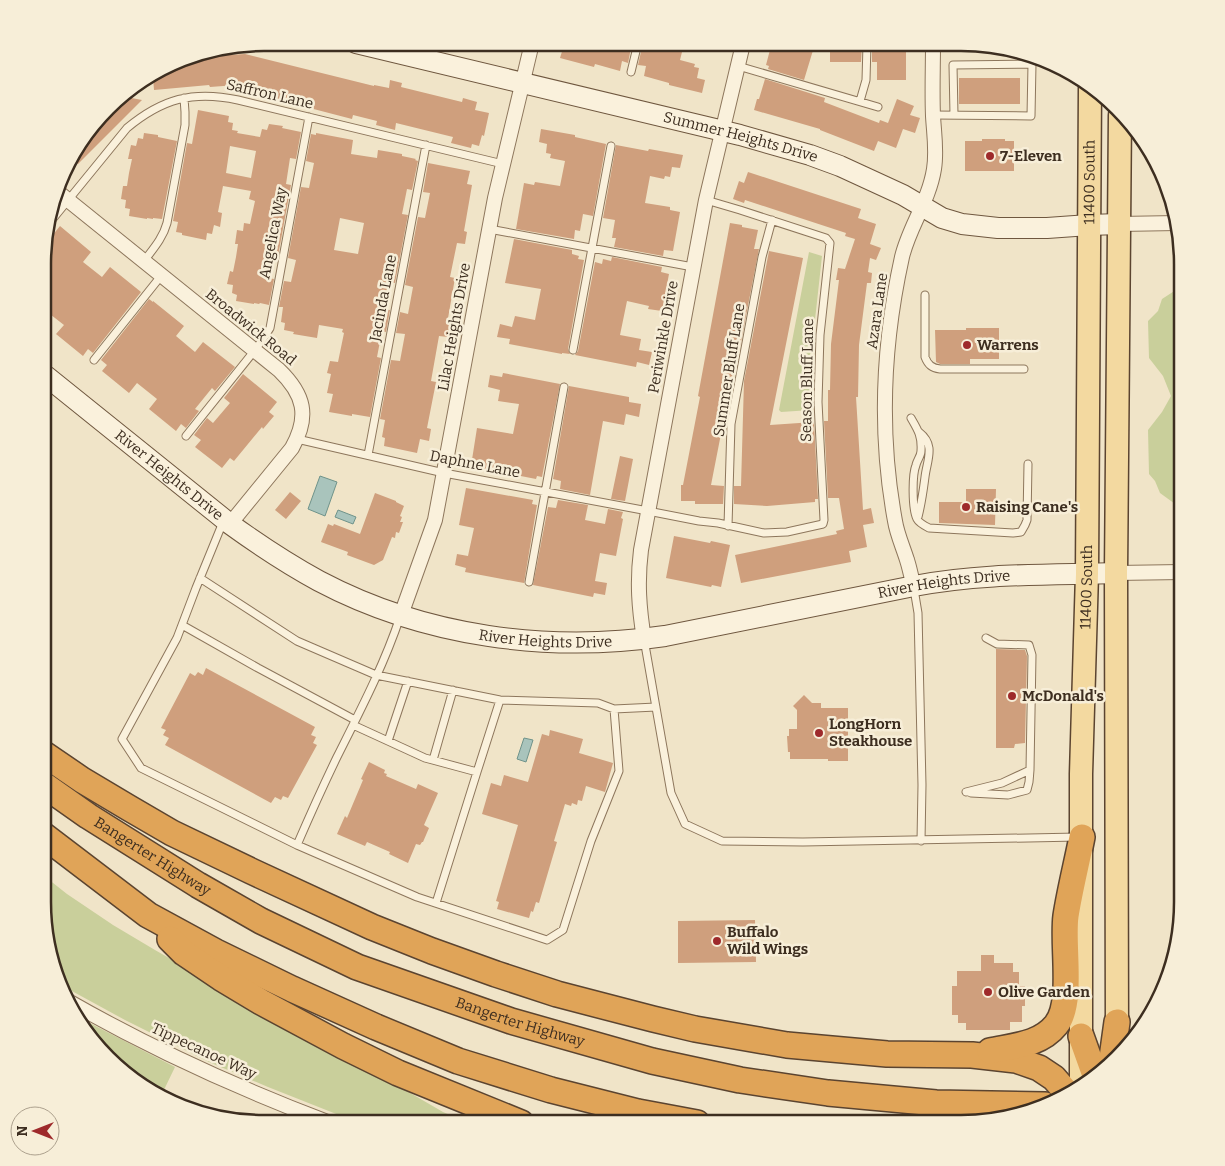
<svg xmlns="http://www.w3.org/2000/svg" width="1225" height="1166" font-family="Bitter,serif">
  <rect width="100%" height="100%" fill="#f0e4c8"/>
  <path fill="#c9cf9b" d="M809 252 822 256 813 338 811 410 781 412 779 410Z
    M1182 286V509L1160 493 1155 481 1149 474 1148 430 1162 412 1171 396 1163 376 1149 358 1148 321 1158 311 1162 299Z
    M43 875 67 894 113 925 155 950 223 989 362 1065 443 1112 469 1123H359L268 1087 209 1062 125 1020 59 984 43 916Z
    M76 1016 175 1067 161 1096 88 1037Z"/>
  <path fill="#a9c4bc" stroke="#6f938a" d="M320 476 337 482 325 516 308 509Z
    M338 510 356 517 353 524 335 517Z
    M524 738 533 740 526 762 517 759Z"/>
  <path fill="#cf9f7d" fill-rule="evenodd" d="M573 43H632L628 63 622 61 620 71 595 64 594 67 560 58 564 45 572 47Z
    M643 43 684 44 680 60 695 64 694 67 699 68 697 78 705 80 702 93 669 85V83L644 76 646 66 638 65Z
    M778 44H803L814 47 804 80 768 69 769 66 766 65 771 46 777 47Z
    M830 44H862L861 62H830Z
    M872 44H906V80H877V62H872Z
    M221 50H229V55L245 54 374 86V85L389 88 390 80 402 83 401 87 462 102 463 98 477 102 475 110 489 113 484 136 482 135 479 146 472 144 471 148 451 143 453 137 396 123 395 130 376 125 377 121 353 115 352 119 248 92 250 84 210 87 209 85 154 90 153 77 192 54Z
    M959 78H1020V104H959Z
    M765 79 825 98 824 102 879 123 880 120 888 123 897 99 914 106 910 115 920 118 915 133 903 129 896 148 878 141 874 151 820 130V129L754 110 757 99H759Z
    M121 96 142 100 78 164 71 157 72 153 118 97Z
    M198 110 229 116 228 122 233 123 232 130 238 131 237 133 260 137 262 129 267 130 269 124 283 126 282 128 301 132 296 159 290 158 286 184 291 185 278 256H273L268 278 274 279 269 305 260 303 259 304 254 303V304L236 301 237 295 232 293 233 285 227 284 230 271 233 272 236 257 238 244H235L237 230 243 231 244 223 250 224 255 201 249 199 251 191 223 186 218 212 222 213 220 227 214 225 212 234 207 233 206 240 182 235V233L176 232 178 222 173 221 187 143 192 144ZM230 146 256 151 251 178 226 173Z
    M541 129 575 135V137L606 144 593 216 583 214 580 231 575 230 574 239 516 229 524 183 534 185 535 182 560 186 565 161 550 158 551 154 546 153 547 144 539 142Z
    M144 133 158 135V137L177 141 162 219 153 218V219L147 218V219L129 216 130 209 125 208 126 200 121 199 123 186H127L129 173 132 159H128L131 145 136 146 138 138 143 139Z
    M316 133 353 140 351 154 377 158 378 150 402 154V156L416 159 415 160 418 161 412 190 407 189 402 214 408 215 395 283 388 282 383 309 390 310 386 332 382 331 377 357 381 358 370 417 352 414V416L329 412 333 394 327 393 331 374 327 373 330 361 338 362 344 333 342 332 343 329 319 325 317 338 293 334 294 332 284 330 285 323 281 322 283 307H279L284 281 291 282 296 260 288 258 301 187 309 188 314 163 306 161 311 134 316 135ZM340 218 364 223 358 254 334 250Z
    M982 139H1005V141H1014V171H965V141H982Z
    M616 145 648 151 649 149 683 155 680 168 672 167 670 177 665 176 664 179 650 176 645 203 670 207V210L680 212 673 251 664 250 663 256 614 247 616 238H612L615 220 603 218Z
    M428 163 470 171 467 184 472 185 464 231 467 232 465 244 457 243 450 277 455 278 447 324 450 325 448 337 439 336 431 381 436 382 427 428 431 429 429 441 420 439 417 453 384 446 385 438 382 437 385 420 380 419 391 360 400 361 405 334 396 333 400 312 408 314 413 287 405 285 418 217 425 218 430 193 423 192Z
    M748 172 861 209 858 218 876 224 870 244 881 248 876 260 870 258 868 272 872 273 871 283H867L859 345 858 397H856L863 510 871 508 874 523 863 525 867 547 849 551 851 562 741 583 735 555 837 534 836 531 844 529 839 498H828L824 421H828V390H830L831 344 839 280H836L838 268 845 269 855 239 845 236 846 233 745 200 744 203 733 199 739 181 744 183Z
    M730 223 742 225V227L758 230 754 249H759L737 362H735L711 485 724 486 723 504H695V501H681V485H683L700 397 698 396Z
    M60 226 91 252 83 262 102 277 110 267 141 292 93 353 88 349 83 356 56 334 64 325 46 311 47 242Z
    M514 239 572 250V254L579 256 578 259 584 260 568 349 570 354 562 353V354L509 344 510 339 497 337 500 324 512 327 515 316 535 320 541 289 505 283Z
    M769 251 803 258 770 425 814 422 818 499H815V502L767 506 734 504V486H741L744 381Z
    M612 257 662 267 661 272 669 274 662 311 648 309 649 306 627 301 620 335 641 339 639 350 652 352 649 365 637 362 636 367 575 355 578 351 595 262 602 264 603 259 611 261Z
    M149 299 153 302V301L184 326 176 336 195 352 203 342 235 367 215 391 212 388 195 409 199 411 186 428 181 424 176 431 149 409 157 399 137 383 129 393 102 371 107 365 101 360Z
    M966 328H999V359H970V364H940L936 362 935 330H966Z
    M503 373 560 384 542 477 537 476 536 479 471 466 477 428 513 434 519 404 498 401 500 390 488 387 490 375 502 377Z
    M243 374 277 402 269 412 274 416 263 429 262 427 234 461 230 458 222 468 195 447 201 440 194 435 207 418 213 423 230 403 224 398Z
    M569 386 629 397V402L641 404 639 417 626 414 624 425 603 421 590 495 560 489 561 481 553 479Z
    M620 456 633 459 625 501 611 499Z
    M466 488 533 500 532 504 537 505 524 583 465 572 466 568 455 565 457 554 468 556 474 528 459 525Z
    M966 489H996L995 525 939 523V502H966Z
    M290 492 301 501 286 519 275 510Z
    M375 493 396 501V502L404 506 400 516 402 517 400 522H403L399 533 396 532 395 538 392 537 383 560 374 565 347 555 348 552 321 542 328 524 333 526 334 524 360 534Z
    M558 500 588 505 585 520 605 524 608 509 623 512 621 518 623 519 616 556 600 553 595 581 607 583 605 595 594 593 593 597 533 585 548 507 556 508Z
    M674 536 710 543 711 541 730 545 721 587 712 585 711 587 666 578Z
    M996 649 1025 650 1027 656 1025 743 1015 744 1014 748H996Z
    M206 668 315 727 311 735 316 737 313 743 317 745 288 798 283 796 281 800 275 797 271 803 165 745 169 738 163 735 166 730 161 728 190 673 195 676 198 672 203 675Z
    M804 695 812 703H821V708H848V761H828V759H790V752H788L787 736H789V729H797V710L793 706Z
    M550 730 583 739 579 753 613 763 605 792 586 786 582 801 578 800 577 805 572 803 571 806 565 804 554 841 557 842 539 903 536 902 533 912 531 911 529 918 497 909 499 902 496 901 518 825 482 814 491 783 501 786 504 775 528 782 542 734 549 736Z
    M369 762 385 770 384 773 387 774 386 776 416 789 418 784 438 793 424 825 429 828 423 842H422L420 845 416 844 408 863 389 854 390 852 367 842 365 846 337 834 345 816 347 818 363 780 361 779Z
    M755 920 756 962 678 963V921Z
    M981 955H994V963H1013V972H1019V986H1025V1006H1022V1022H1010V1030H966V1023H958V1015H952V986H957V971H981Z"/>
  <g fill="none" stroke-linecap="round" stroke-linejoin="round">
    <g stroke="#8d765c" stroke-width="9">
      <path id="lane" d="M738 66 878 107
        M631 72 638 43
        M860 101 866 80 867 44
        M933 115 1031 116 1032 64 953 65 954 115
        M47 226 127 128C162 99 193 90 238 100L503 164
        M489 229 693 267
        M144 261C153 249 163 238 167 223L185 125V112L184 98
        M925 295V357C928 365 932 368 940 369H1024
        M573 350 611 146
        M94 360 161 276
        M911 418C918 430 922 436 921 451 921 456 917 460 916 465 912 475 912 509 917 519 919 523 925 526 929 528L1013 533 1021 532 1025 525 1027 520 1028 464
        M186 436 255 350 265 336 270 328 309 117
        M297 439 444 473 648 511 699 521 718 523 764 533 787 532 823 524 824 520 818 402 820 335 830 243 826 238 740 210 706 200
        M368 455 426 145
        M918 517C922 501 923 492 925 477 927 460 936 445 919 432
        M223 522 196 588 177 638 122 739 141 768 297 845C310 815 323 786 337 757 360 711 384 665 400 617
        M728 526 731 424 762 257 772 220
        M200 578 297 641 376 675 500 700 598 703 614 709 656 707
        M529 582 564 387
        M914 589 918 613 922 785 921 841
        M182 625 258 668 355 720
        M644 639 671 793 685 824 722 841 803 842 1078 837
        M353 725 425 758 477 772 500 700
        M388 741 408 681
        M433 760 453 690
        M966 792 1002 783 1030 770 1032 655 1029 645 997 644 986 638
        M971 793 1008 795 1027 790 1029 782 1030 770
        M297 845 417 897 547 940 563 930 591 841 619 771 614 709
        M436 903 477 772"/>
    </g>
    <g stroke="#8d765c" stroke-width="16">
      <path id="street" d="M58 192 279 370C304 394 310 416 292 448L230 524
        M1119 224 1177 223
        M1116 573 1182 572
        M914 586C911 577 910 569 907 560 903 547 897 534 895 521 879 434 883 343 902 257 909 227 929 201 934 169 937 151 934 134 933 116 932 92 933 68 933 44
        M401 615 435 520 495 198 532 43
        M644 639C639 608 637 582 641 550L706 200 743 44
        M68 1001C152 1049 240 1089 330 1123"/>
    </g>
    <g stroke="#6f573f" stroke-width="22">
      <g id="secondary">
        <path id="s1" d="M356 43 740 135 810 155 840 166 903 195 942 218 962 224 998 228H1047L1089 225 1119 224"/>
        <path id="s2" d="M46 376 230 524C259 545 288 564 319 581 425 637 548 653 665 636L914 586C981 573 1049 575 1116 573"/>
      </g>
    </g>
    <g stroke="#5b4430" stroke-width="25">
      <g id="primary">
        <path d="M1117 1041 1116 573 1120 115"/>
        <path id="s3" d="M1081 1086V774L1087 574 1090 88"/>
      </g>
    </g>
    <g stroke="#5b4430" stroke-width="28">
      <g id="highway">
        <path d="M44 754 82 780 129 808 172 833 251 871 372 927 432 951 496 974 557 994 653 1019 695 1029 787 1045 887 1054 972 1055 1016 1060 1039 1068 1054 1078 1067 1093"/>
        <path id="s4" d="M44 785 88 816 198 885 261 921 357 967 511 1021 652 1061 740 1080 828 1093 936 1103 1045 1105"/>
        <path d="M43 835 148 915 216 952 292 989 376 1027 458 1061 551 1090 638 1112 697 1123"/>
        <path d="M170 939 184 953 221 978 261 1002 343 1046 398 1073 521 1123"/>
        <path d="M1081 1036 1096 1078"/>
        <path d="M990 1051C1013 1046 1040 1045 1056 1025 1074 1003 1062 945 1066 916 1070 890 1077 863 1082 837"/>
        <path d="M1112 1058 1117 1022"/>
      </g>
    </g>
    <use href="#lane" stroke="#faf1dc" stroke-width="7"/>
    <use href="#street" stroke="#faf1dc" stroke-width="14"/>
    <use href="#secondary" stroke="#faf1dc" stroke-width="20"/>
    <use href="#primary" stroke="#f3d9a0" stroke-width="22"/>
    <use href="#highway" stroke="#e0a458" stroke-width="25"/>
  </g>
  <g fill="#9e2a2b" stroke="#f7eed8" stroke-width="2">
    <circle cx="990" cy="156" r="5"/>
    <circle cx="967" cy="345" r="5"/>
    <circle cx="966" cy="507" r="5"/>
    <circle cx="1012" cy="696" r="5"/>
    <circle cx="819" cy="733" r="5"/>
    <circle cx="717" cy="941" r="5"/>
    <circle cx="988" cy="992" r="5"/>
  </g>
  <g text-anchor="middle" stroke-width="5" stroke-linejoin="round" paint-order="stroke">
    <g font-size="15" fill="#3d2e20" stroke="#f7eed8">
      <text transform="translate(270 94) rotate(13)" y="5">Saffron Lane</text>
      <text dy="5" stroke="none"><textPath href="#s1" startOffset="396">Summer Heights Drive</textPath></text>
      <text dy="5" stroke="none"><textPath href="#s3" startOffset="904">11400 South</textPath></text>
      <text transform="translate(273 233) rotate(-79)" y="5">Angelica Way</text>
      <text transform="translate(383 298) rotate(-79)" y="5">Jacinda Lane</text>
      <text transform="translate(877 311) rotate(-82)" y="5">Azara Lane</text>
      <text transform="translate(251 327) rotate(39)" y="5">Broadwick Road</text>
      <text transform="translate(454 327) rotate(-80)" y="5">Lilac Heights Drive</text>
      <text transform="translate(663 337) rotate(-80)" y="5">Periwinkle Drive</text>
      <text transform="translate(729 370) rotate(-81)" y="5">Summer Bluff Lane</text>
      <text transform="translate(807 380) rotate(-89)" y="5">Season Bluff Lane</text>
      <text transform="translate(475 464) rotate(11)" y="5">Daphne Lane</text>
      <text dy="5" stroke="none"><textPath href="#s2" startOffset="158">River Heights Drive</textPath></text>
      <text dy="5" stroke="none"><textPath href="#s2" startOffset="982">River Heights Drive</textPath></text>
      <text dy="5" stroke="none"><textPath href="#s3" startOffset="499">11400 South</textPath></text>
      <text dy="5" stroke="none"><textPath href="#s2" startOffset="578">River Heights Drive</textPath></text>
      <text dy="5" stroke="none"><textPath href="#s4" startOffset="130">Bangerter Highway</textPath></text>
      <text dy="5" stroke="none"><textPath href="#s4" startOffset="535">Bangerter Highway</textPath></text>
      <text transform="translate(204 1051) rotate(25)" y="5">Tippecanoe Way</text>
    </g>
    <g font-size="15" font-weight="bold" fill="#3d2e20" stroke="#f7eed8" text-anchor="start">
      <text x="1000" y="161">7-Eleven</text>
      <text x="977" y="350">Warrens</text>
      <text x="976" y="512">Raising Cane's</text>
      <text x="1022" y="701">McDonald's</text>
      <text x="829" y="729">LongHorn<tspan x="829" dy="17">Steakhouse</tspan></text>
      <text x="727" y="937">Buffalo<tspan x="727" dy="17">Wild Wings</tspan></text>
      <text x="998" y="997">Olive Garden</text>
    </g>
  </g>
  <path d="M0 0H1225V1166H0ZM264 51H961A213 213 0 0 1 1174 264V902A213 213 0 0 1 961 1115H264A213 213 0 0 1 51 902V264A213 213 0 0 1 264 51Z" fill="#f7eed8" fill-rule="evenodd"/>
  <path fill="none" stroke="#3d2e20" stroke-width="2.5" d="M264 51H961A213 213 0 0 1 1174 264V902A213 213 0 0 1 961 1115H264A213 213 0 0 1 51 902V264A213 213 0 0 1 264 51Z"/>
  <g transform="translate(35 1131) rotate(270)"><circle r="24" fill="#f7eed8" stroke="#ada18e"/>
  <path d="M0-4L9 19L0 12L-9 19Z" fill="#9e2a2b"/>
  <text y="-8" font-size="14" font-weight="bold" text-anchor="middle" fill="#3d2e20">N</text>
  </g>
</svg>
